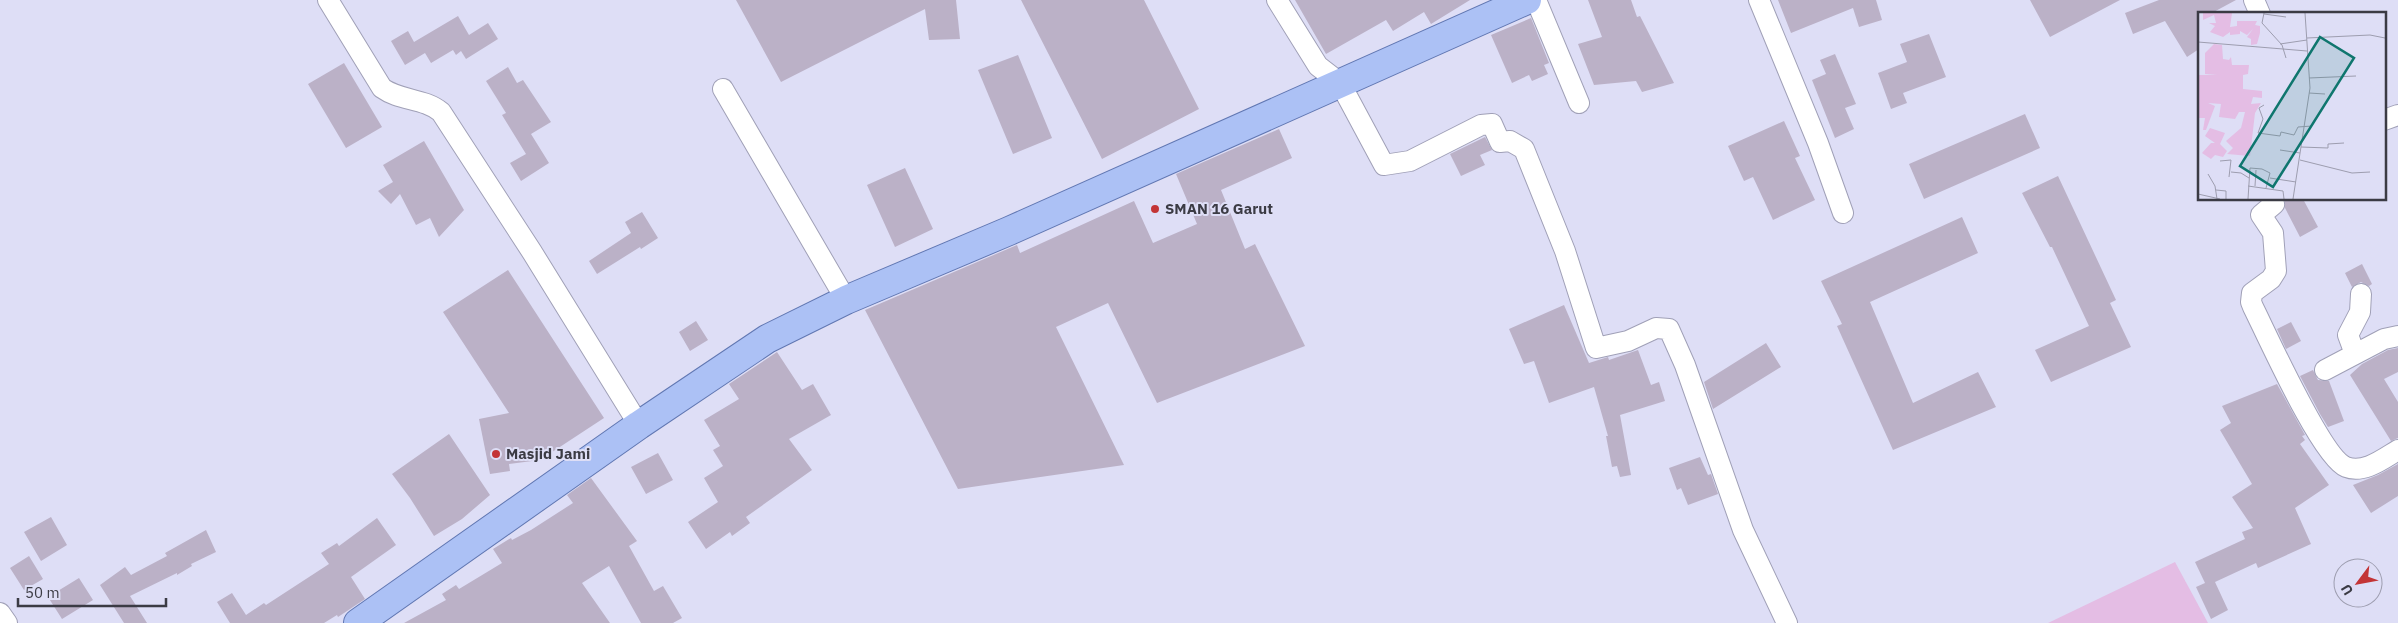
<svg xmlns="http://www.w3.org/2000/svg" width="2398" height="623" font-family="'IBM Plex Sans',sans-serif">
  <rect width="100%" height="100%" fill="#dedef6"/>
  <path fill="#e4bde4" d="M2175 562 2208 623H2048Z"/>
  <path fill="#bbb1c7" d="M736 0H956L960 39 929 40 925 9 781 82Z
    M1021 0H1144L1199 109 1102 159Z
    M1295 0H1470L1431 24 1424 12 1393 31 1386 20 1326 54Z
    M1588 0H1631L1637 17 1640 16 1674 83 1642 92 1636 81 1594 85 1578 44 1602 37Z
    M1778 0H1876L1882 20 1859 27 1853 8 1791 33Z
    M2030 0H2120L2050 37Z
    M2159 0H2236L2210 14H2199V49L2187 57 2165 21 2133 34 2125 13Z
    M458 16 469 35 488 23 498 39 466 59 461 51 456 55 453 50 431 63 425 53 405 65 391 41 408 31 414 42Z
    M1531 18 1549 63 1544 65 1548 74 1532 81 1529 75 1512 83 1491 35Z
    M1929 34 1946 77 1903 93 1907 103 1891 109 1878 73 1907 62 1900 44Z
    M1835 54 1856 104 1845 108 1854 129 1835 138 1812 80 1826 74 1820 60Z
    M1018 55 1052 138 1013 154 978 70Z
    M344 63 382 127 346 148 308 84Z
    M508 67 517 83 523 80 551 122 531 134 549 163 521 181 510 163 526 154 502 115 506 113 486 81Z
    M2025 114 2040 148 1924 199 1909 164Z
    M1784 121 1800 156 1795 158 1815 200 1773 220 1753 177 1744 181 1728 146Z
    M1279 129 1292 158 1221 190 1245 249 1255 244 1305 346 1157 403 1108 303 1056 327 1124 465 958 489 865 310 1017 245 1020 253 1134 201 1153 243 1197 224 1176 174Z
    M1485 137 1492 150 1480 155 1485 165 1461 176 1450 154Z
    M424 141 464 210 439 237 430 218 416 225 400 194 391 204 378 191 393 182 383 165Z
    M905 168 933 229 895 247 867 185Z
    M2058 176 2116 300 2110 303 2131 347 2051 382 2035 350 2089 326 2052 247H2050L2022 193Z
    M2285 199H2303L2318 227 2300 237 2285 208Z
    M642 212 658 238 641 249 640 247 597 274 589 261 631 233 625 222Z
    M1962 217 1978 253 1870 302 1913 403 1978 372 1996 407 1893 450 1837 326 1842 324 1821 281Z
    M2362 264 2372 284 2369 286 2361 282 2352 287 2345 273Z
    M508 270 604 418 540 460 509 464 510 471 490 474 479 419 509 413 443 312Z
    M1564 305 1589 363 1608 357 1609 360 1638 350 1651 385 1659 382 1665 401 1620 415 1631 475 1620 477 1617 466 1612 467 1606 436H1608L1594 387 1549 403 1534 361 1524 364 1509 329Z
    M696 321 708 340 690 351 679 332Z
    M2291 322 2301 341 2286 349 2277 329Z
    M1766 343 1781 367 1713 409 1704 382Z
    M2398 348V372L2384 379 2398 402V438L2391 441 2350 375 2362 364 2388 350Z
    M777 352 802 390 813 384 831 415 789 439 812 470 746 517 750 523 732 536 730 532 706 549 688 522 718 502 704 478 723 466 713 450 720 446 704 420 739 399 729 384Z
    M2313 370 2318 380 2329 381 2344 421 2328 427 2320 414 2300 376Z
    M2277 384 2305 435 2302 436 2305 440 2300 444 2329 485 2295 508 2311 544 2258 568 2256 563 2215 582 2228 610 2211 619 2196 587 2205 583 2195 562 2245 539 2242 532 2253 528 2232 497 2252 484 2220 430 2231 423 2222 406Z
    M449 434 490 495 462 519 434 536 410 498 392 474Z
    M658 453 673 480 646 494 631 467Z
    M1700 457 1708 475 1711 474 1718 494 1688 505 1681 488 1677 490 1669 468Z
    M2398 464V496L2371 513 2353 485 2378 475Z
    M591 478 637 541 629 546 654 591 663 586 682 618 673 623H641L609 566 582 583 610 623H404L446 600 442 594 456 585 459 589 502 563 493 549 511 538 512 540 531 530 573 503 567 495Z
    M51 517 67 545 41 561 24 532Z
    M377 518 396 545 351 577 365 599 338 617 337 615 324 623H230L217 602 232 593 246 615 264 603 266 605 329 564 321 553 337 543 339 546Z
    M206 530 216 552 191 564 192 566 177 575V573L130 596 147 623H124L100 585 125 567 131 575 167 556 165 553Z
    M29 556 43 579 24 590 10 568Z
    M79 578 93 600 62 619 48 597Z"/>
  <g fill="none" stroke-linecap="round" stroke-linejoin="round">
    <g stroke="#a0a0b7" stroke-width="22">
      <path id="minor" d="M328 0 382 88C400 101 424 98 441 112L532 252 639 425
        M1277 0 1318 66 1340 83 1384 165 1410 161 1481 125 1492 124 1500 142 1510 141 1524 149 1565 251 1596 348 1628 341 1656 328 1669 329 1685 365 1743 530 1787 623
        M1536 0 1579 103
        M1759 0 1818 143 1843 213
        M2254 0 2260 14
        M723 89 846 300
        M2384 120 2398 115
        M2272 199 2274 204 2261 215 2273 233 2276 271 2271 279 2252 293 2251 302 2253 307C2267 335 2322 458 2346 467 2364 474 2383 459 2398 450
        M2355 354 2348 335 2360 312 2361 294
        M2325 370 2384 339 2398 336
        M0 613 7 623"/>
    </g>
    <g stroke="#6177b2" stroke-width="30">
      <path id="primary" d="M358 623 639 425 767 339 846 300 1009 231 1527 0"/>
    </g>
    <use href="#minor" stroke="#fff" stroke-width="20"/>
    <use href="#primary" stroke="#acc1f5" stroke-width="28"/>
  </g>
  <g fill="#c33436" stroke="#dedef6" stroke-width="2">
    <circle cx="1155" cy="209" r="5"/>
    <circle cx="496" cy="454" r="5"/>
  </g>
  <g text-anchor="middle" stroke-width="4" stroke-linejoin="round" paint-order="stroke">
    <g font-size="15" font-weight="bold" fill="#3b3b44" stroke="#dedef6" text-anchor="start">
      <text x="1165" y="214">SMAN 16 Garut</text>
      <text x="506" y="459">Masjid Jami</text>
    </g>
  </g>
  <g transform="translate(2198 12)">
    <rect width="188" height="188" fill="#dedef6"/>
    <path d="M5 1H34L32 15 39 14V9H59L57 13 62 14V21L59 32 53 33V27L49 25 55 17 49 23 42 19V22L32 23V20L25 25 12 20 17 14 11 11H18L16 3 5 8ZM16 32 24 33 25 47 31 48 33 45 34 53H51L50 62 45 63V77L64 79V86L55 85 53 92 63 91 57 101 52 144 29 142 35 136 28 129 43 116 47 100H41L37 107 21 105 23 92 10 91 17 94 8 118H5L7 106H0V63H19L7 62V41ZM12 116 27 121 22 132 29 139 25 145 17 143 13 147 4 141 13 131H17L7 124Z" fill="#e4bde4"/>
    <path fill="none" stroke="#9d9daf" stroke-width="1" d="M66 1 64 11 84 33 88 46M66 2 88 5M109 26 172 23 187 26M0 30 109 39M82 32 109 28M111 66 158 64M111 81 127 82M66 93 61 96 65 107 60 121 82 124 83 120 96 123 100 115 114 114M103 135 130 136V132L146 131M82 138 102 141M102 148 154 161 172 160M22 149 33 148 31 165M33 160 43 161 51 166M10 162 17 174 19 187M72 166 98 170M50 174 85 179 86 187M57 174 58 158M18 178 28 179V187M0 182 22 187M50 187 52 156 64 157 72 161 68 176M95 187 112 76 107 1"/>
    <path fill="#0f766e" fill-opacity="0.15" stroke="#0f766e" stroke-width="2.5" d="M122 25 156 46 75 175 42 154Z"/>
    <rect width="188" height="188" fill="none" stroke="#3b3b44" stroke-width="2.5"/>
  </g>
  <g transform="translate(2358 583) rotate(238)"><circle r="24" fill="#dedef6" stroke="#9d9daf"/>
  <path d="M0-4L9 19L0 12L-9 19Z" fill="#c33436"/>
  <text y="-8" font-size="14" font-weight="bold" text-anchor="middle" fill="#3b3b44">U</text>
  </g>
  <path d="M18 598v8h148v-8" fill="none" stroke="#3b3b44" stroke-width="2.5"/>
  <text x="25" y="598" font-size="15" fill="#3b3b44" stroke="#dedef6" stroke-width="4" paint-order="stroke">50 m</text>
</svg>
